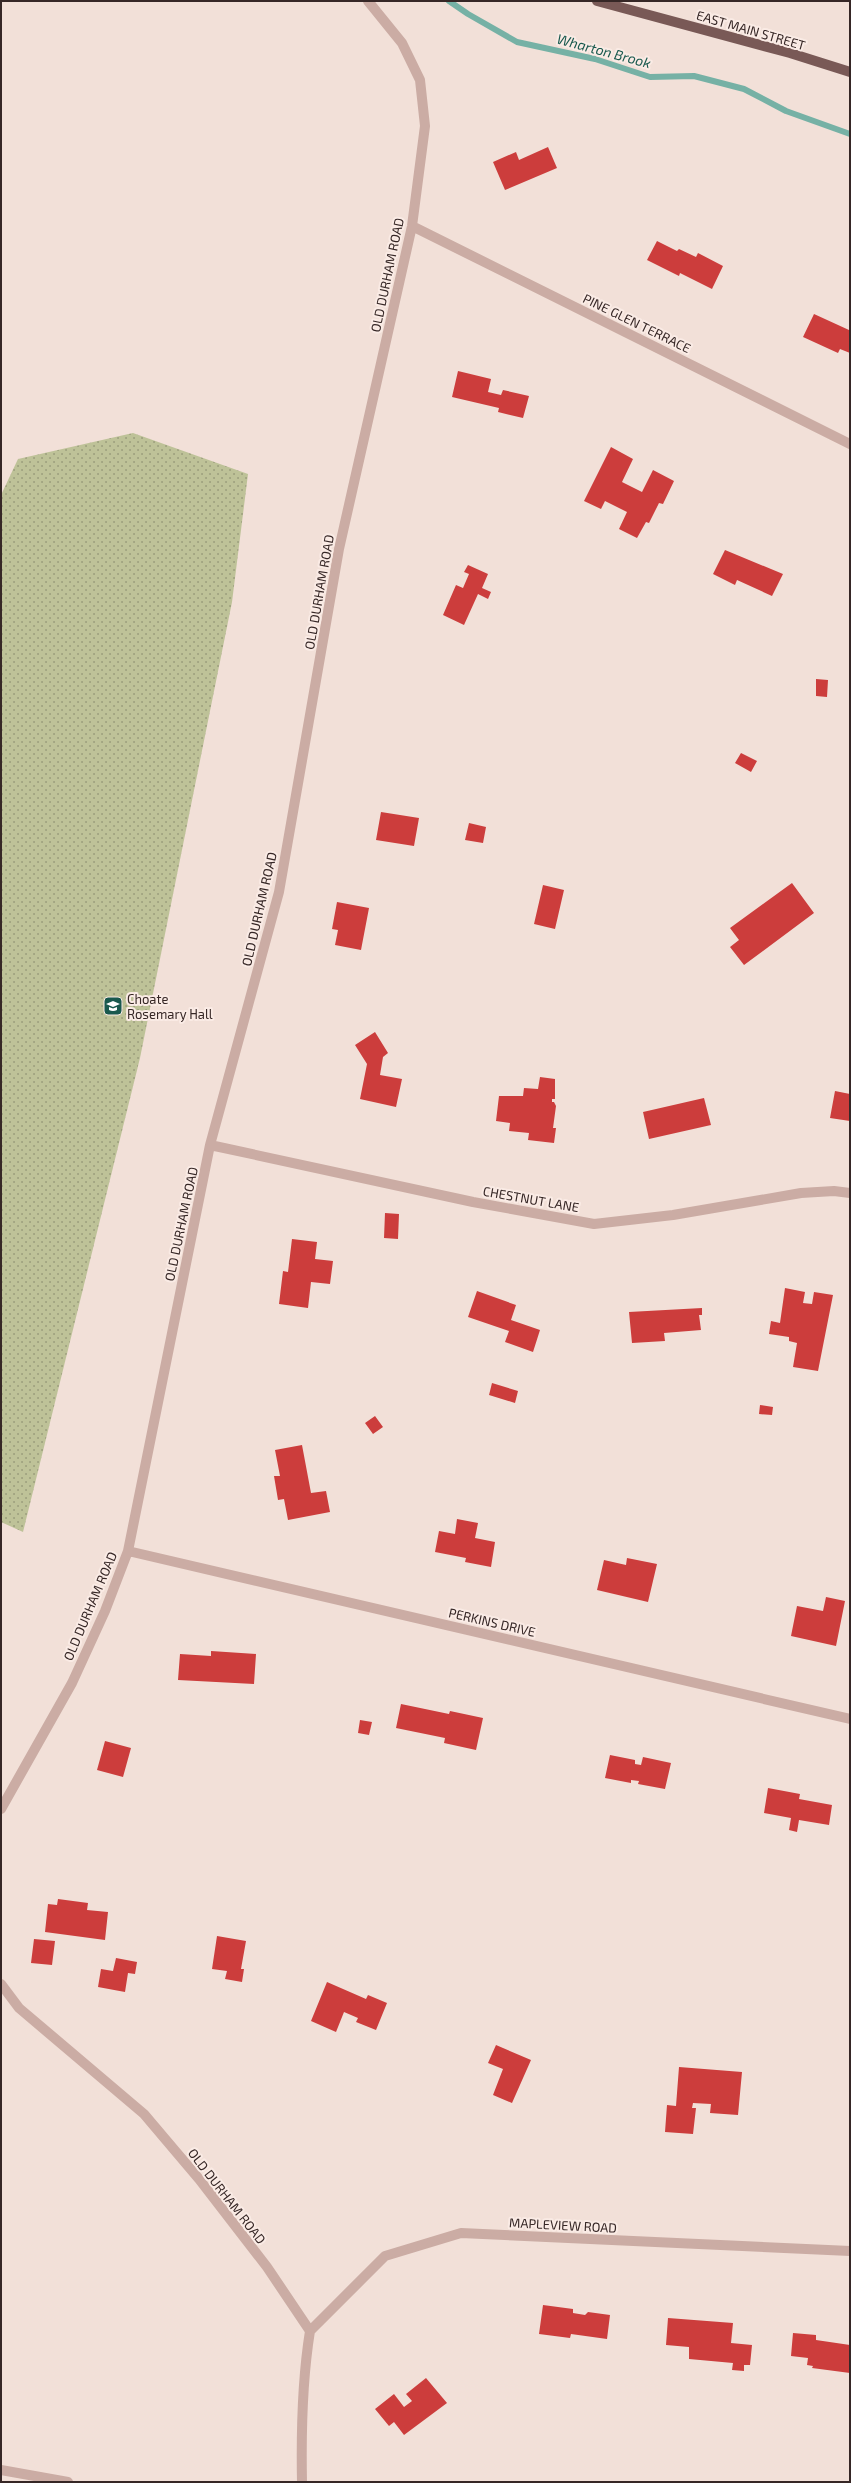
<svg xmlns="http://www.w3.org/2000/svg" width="851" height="2483" font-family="'Exo 2',sans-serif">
  <defs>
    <pattern id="green-dots" width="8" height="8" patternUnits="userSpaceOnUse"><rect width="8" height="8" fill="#bec298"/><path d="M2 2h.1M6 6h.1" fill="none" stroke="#9b9e7c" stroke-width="1.8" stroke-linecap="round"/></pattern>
  </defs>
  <rect width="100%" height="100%" fill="#f2e0d8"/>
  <path fill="url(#green-dots)" d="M133 433 248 474 232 602 140 1058 23 1532 1 1522V495L18 459Z"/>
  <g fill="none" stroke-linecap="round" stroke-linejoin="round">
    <path stroke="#76b1a5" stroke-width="6" d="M449 1 468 14 517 42 595 59 650 77 694 76 744 89 786 111 850 134"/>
  </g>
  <path fill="#cc3d3c" d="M548 147 557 168 505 190 493 162 516 152 519 160Z
    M657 241 677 251 679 249 696 257 698 253 723 266 712 289 680 273 679 276 647 260Z
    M814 314 849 330 850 328V353L840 349 838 353 803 337Z
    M458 371 491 379 488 392 501 395 503 390 529 396 523 418 498 412 499 408 452 397Z
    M611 447 633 459 622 482 642 492 653 470 674 481 663 504 659 503 649 523 646 522 637 538 619 529 627 512 605 501 601 509 584 501Z
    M725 550 783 574 772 596 737 580 735 585 713 574Z
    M468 565 488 574 482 588 491 592 488 599 478 594 464 625 443 615 456 585 463 588 469 574 464 572Z
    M816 679 828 680 827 697 816 696Z
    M741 753 757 761 751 772 735 763Z
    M381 812 419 818 414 846 376 840Z
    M469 823 486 827 483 843 465 840Z
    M792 883 814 913 744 965 730 947 739 940 730 928Z
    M543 885 564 890 555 929 534 924Z
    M337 902 369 908 361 950 335 945 338 930 332 929Z
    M375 1032 388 1053 383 1057 380 1075 402 1079 396 1107 360 1099 367 1064 355 1045Z
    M540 1077 555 1079V1099H552V1102H554L556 1106 553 1128H556L554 1143 528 1140 529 1133 509 1131 510 1123 496 1121 499 1096H523L524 1088 538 1089Z
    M835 1091 850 1094V1121L830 1118Z
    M704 1098 711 1125 649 1139 643 1112Z
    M385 1213 399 1214 398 1239 384 1238Z
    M292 1239 317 1242 315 1259 333 1261 330 1284 311 1282 308 1308 279 1304 283 1271 288 1272Z
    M785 1288 805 1292 803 1303 812 1304 814 1292 833 1295 818 1371 793 1367 797 1343 789 1341V1337L769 1334 771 1321 780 1323Z
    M477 1291 516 1305 511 1320 540 1330 533 1352 505 1342 509 1331 468 1317Z
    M702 1308V1315H699L701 1330 664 1333 665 1341 632 1343 629 1312Z
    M492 1383 518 1391 515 1403 489 1395Z
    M760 1405 773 1407 772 1415 759 1414Z
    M375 1416 383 1427 373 1434 365 1423Z
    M302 1445 311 1493 326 1491 330 1512 288 1520 284 1499 278 1500 274 1476H280L275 1450Z
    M457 1519 478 1523 475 1538 495 1542 491 1567 465 1562 466 1558 435 1552 439 1531 455 1534Z
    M627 1558 657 1564 648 1602 597 1590 604 1560 626 1565Z
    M826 1597 845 1601 836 1646 791 1636 797 1606 823 1611Z
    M211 1651 256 1654 254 1684 178 1680 180 1654 211 1656Z
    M401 1704 449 1714 450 1711 483 1718 476 1750 444 1743 445 1738 396 1728Z
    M360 1720 372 1722 369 1735 358 1733Z
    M105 1741 131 1748 123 1777 97 1770Z
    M610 1755 635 1760V1764L641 1765 643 1757 671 1763 665 1789 638 1784 639 1781 631 1780V1783L605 1778Z
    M768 1788 800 1794 799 1799 832 1805 829 1825 799 1820 797 1832 789 1830 791 1818 764 1813Z
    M58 1899 88 1903 87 1910 108 1912 105 1940 45 1932 48 1904 57 1905Z
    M217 1936 246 1941 241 1969H244L242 1982 225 1979 227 1971 212 1969Z
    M34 1939 55 1941 52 1965 31 1963Z
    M116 1958 137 1962 135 1974 128 1973 125 1992 98 1987 101 1969 113 1971Z
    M327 1982 366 1999 368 1995 387 2003 376 2030 356 2022 358 2018 344 2012 336 2032 311 2021Z
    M496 2045 531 2060 512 2103 493 2095 503 2069 488 2063Z
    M679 2067 742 2072 738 2115 710 2113 711 2104 693 2103 692 2108H696L693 2134 665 2132 667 2105 676 2106Z
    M543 2305 573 2309V2313L585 2315 588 2312 610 2315 607 2339 571 2334 570 2338 539 2334Z
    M668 2318 733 2323 731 2343 752 2345 750 2365H744V2371L732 2370 733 2363 689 2359V2347L666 2345Z
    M793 2333 816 2335V2340L850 2345V2373L812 2368 813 2366 807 2365 808 2358 791 2356Z
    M426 2378 447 2403 404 2435 394 2422 389 2426 375 2409 394 2394 404 2407 412 2401 406 2394Z"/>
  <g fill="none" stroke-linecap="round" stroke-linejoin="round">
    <path stroke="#cbaca4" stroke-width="10" d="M412 226 850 444
      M210 1145 473 1202 594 1224 673 1215 801 1193 834 1191 850 1193
      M128 1551 850 1719
      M1 1809 72 1683 105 1611 128 1551 210 1145 279 892 339 549 412 226 425 126 420 80 402 43 368 1
      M1 1984 19 2008 144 2114 199 2179 267 2267 310 2331C302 2381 301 2431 302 2482
      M310 2331 385 2256 461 2233 850 2251
      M1 2470 68 2482"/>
    <path stroke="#795956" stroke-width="10" d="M597 1 790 53 850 72"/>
  </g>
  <defs>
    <g id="university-square" transform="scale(1)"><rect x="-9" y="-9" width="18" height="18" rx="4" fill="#19594e" stroke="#faebe5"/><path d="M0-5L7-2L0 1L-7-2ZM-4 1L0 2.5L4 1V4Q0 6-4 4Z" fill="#fff"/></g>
  </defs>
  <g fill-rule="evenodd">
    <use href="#university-square" x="113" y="1006"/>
  </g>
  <g text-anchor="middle" stroke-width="4" stroke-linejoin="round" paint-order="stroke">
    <g font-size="13" fill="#362726" stroke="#faebe5">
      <text transform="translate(751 30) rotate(16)" y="5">EAST MAIN STREET</text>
      <text transform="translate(387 275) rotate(-78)" y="5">OLD DURHAM ROAD</text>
      <text transform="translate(637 323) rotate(26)" y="5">PINE GLEN TERRACE</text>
      <text transform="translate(319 592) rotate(-80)" y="5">OLD DURHAM ROAD</text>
      <text transform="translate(259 909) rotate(-77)" y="5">OLD DURHAM ROAD</text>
      <text transform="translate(531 1199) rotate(10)" y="5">CHESTNUT LANE</text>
      <text transform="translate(181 1224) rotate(-78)" y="5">OLD DURHAM ROAD</text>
      <text transform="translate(90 1606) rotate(-67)" y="5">OLD DURHAM ROAD</text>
      <text transform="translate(492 1622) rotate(13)" y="5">PERKINS DRIVE</text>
      <text transform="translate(227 2196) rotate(52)" y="5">OLD DURHAM ROAD</text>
      <text transform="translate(563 2225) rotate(3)" y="5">MAPLEVIEW ROAD</text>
    </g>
    <g font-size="13" fill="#362726" stroke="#faebe5" text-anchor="start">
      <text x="127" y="1004">Choate<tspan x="127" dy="15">Rosemary Hall</tspan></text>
    </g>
    <g font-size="14" font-style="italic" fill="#19594e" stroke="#faebe5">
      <text transform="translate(604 51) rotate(15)" y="5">Wharton Brook</text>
    </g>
  </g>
  <rect width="851" height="2483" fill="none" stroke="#362726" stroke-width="4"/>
</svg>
